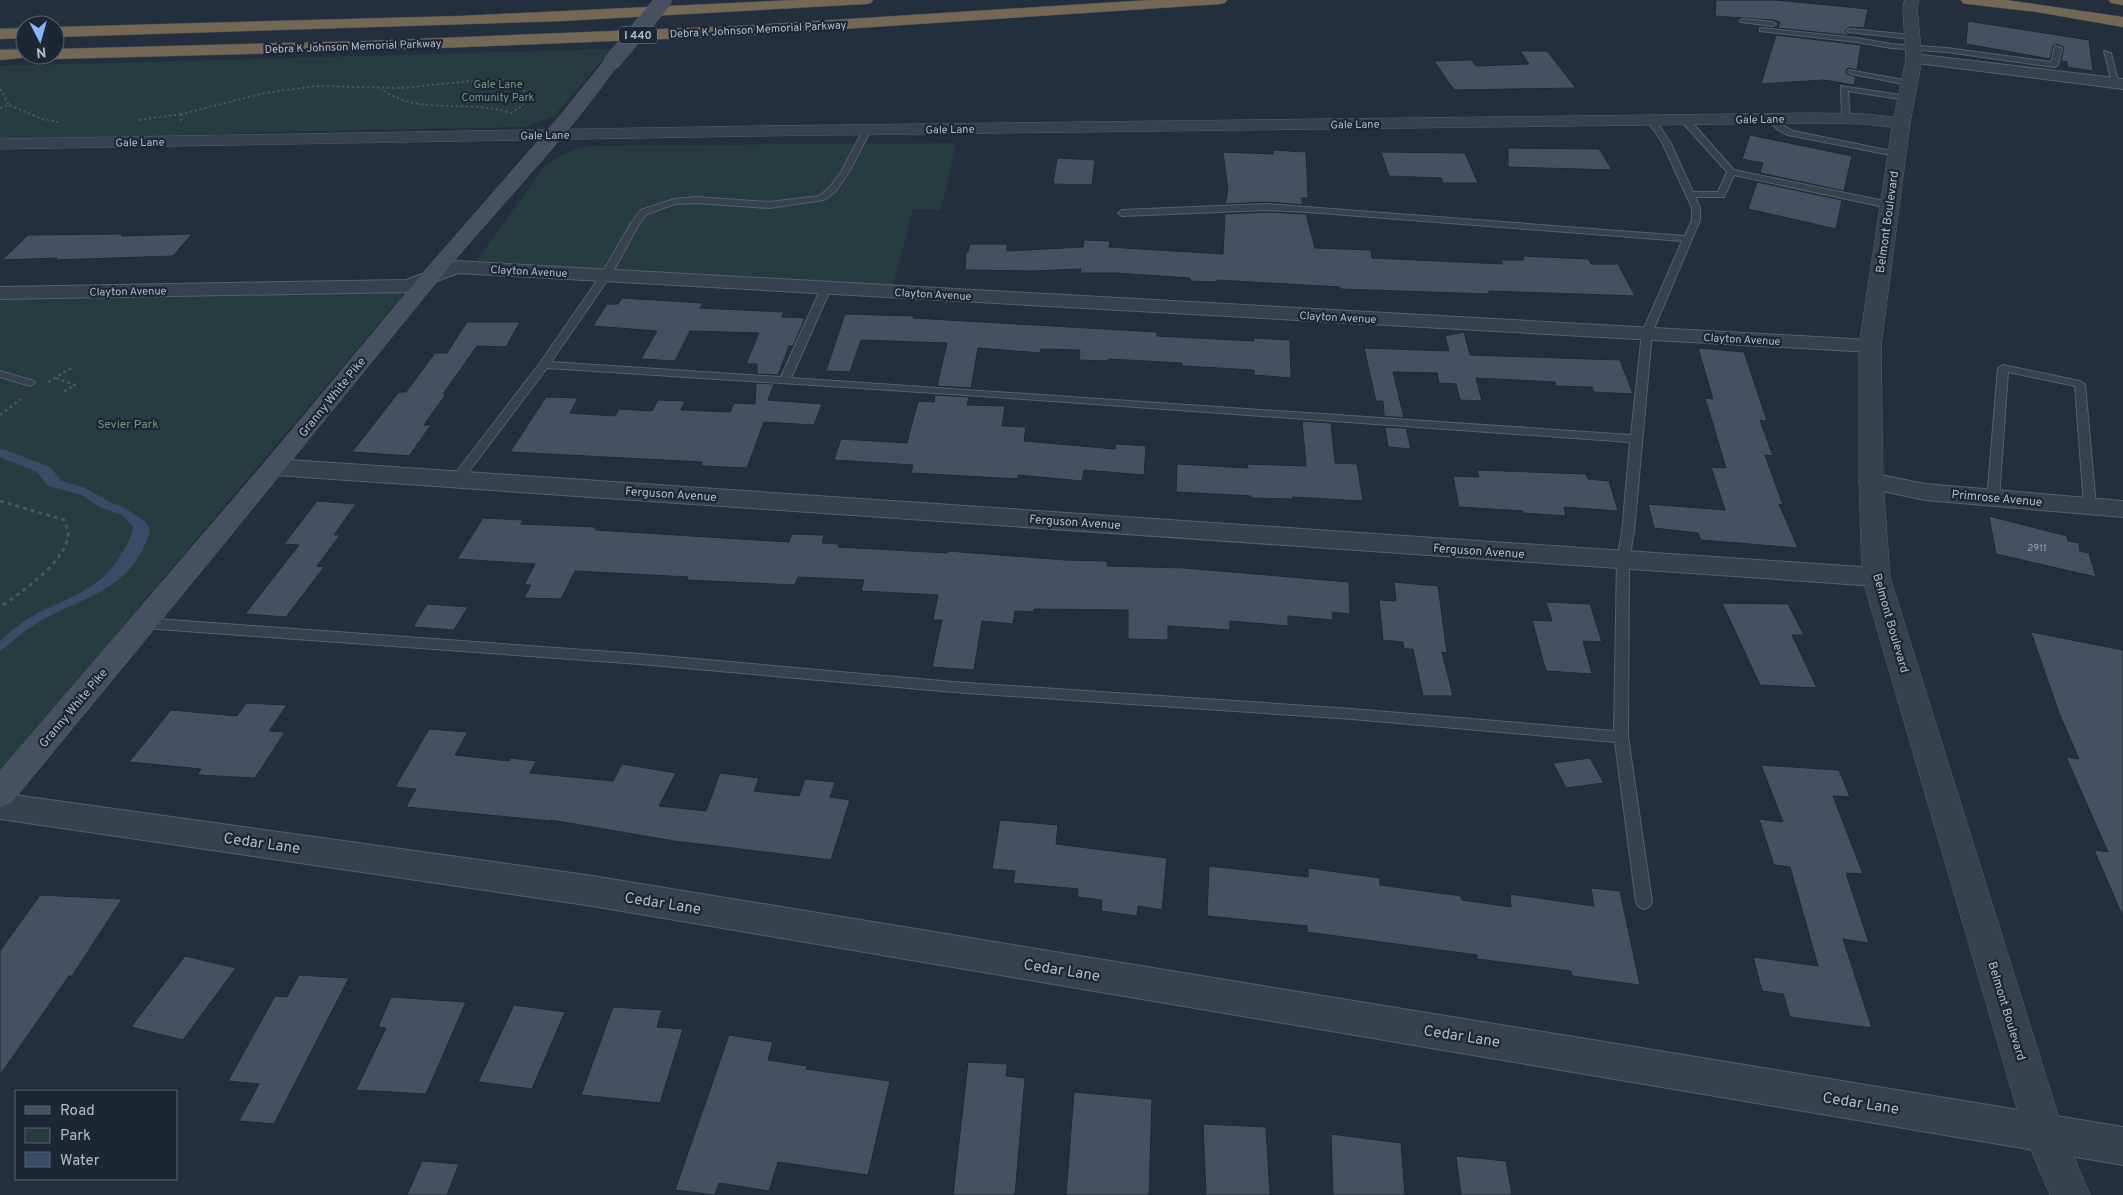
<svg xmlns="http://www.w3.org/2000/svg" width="2123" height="1195" font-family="Overpass,sans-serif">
  <rect width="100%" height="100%" fill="#242f3e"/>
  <path fill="#263c3f" d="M612 49 553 117 526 127 234 133 189 136 0 139V66Z
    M956 143 941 210 913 209 893 285 476 261 545 166C561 154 573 149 592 146Z
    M406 291 0 772V299Z"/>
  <path fill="#394c67" d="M0 448 45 465 52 469 61 481 83 487 114 504 125 508 147 523 150 531C133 588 89 595 44 619 28 627 14 641 0 651V640C11 631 22 622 34 615 69 596 103 590 123 551 128 543 132 536 133 526L122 515 100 507 82 495 48 486 37 472 0 457Z"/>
  <path fill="#455162" stroke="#1f2835" d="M1716 0H1776L1868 9 1864 28 1850 27 1845 31 1848 34 1863 36V37L1778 28 1780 22 1773 20 1715 16Z
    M1968 21 2089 40 2093 71 2067 67V62L2061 61 2064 47 2056 44 2053 46 2050 59 1966 44Z
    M1776 35 1861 45 1857 70 1848 68 1846 71 1847 74 1856 77 1854 85 1824 80 1761 84Z
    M1520 51H1547L1576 88 1454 90 1434 61 1472 60 1476 66 1529 64Z
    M1750 135 1852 156 1844 191 1760 173 1763 163 1742 159Z
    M1508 148 1599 149 1612 170 1508 167Z
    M1273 150 1306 152 1308 198H1301L1303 205 1267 202 1225 204 1228 190 1223 152 1273 154Z
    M1381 152 1465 153 1478 183H1443L1441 178 1389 176Z
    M1057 158 1095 160 1092 185 1053 184Z
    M1757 182 1842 200 1836 229 1748 209Z
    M1267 212 1306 214 1315 248 1371 250 1372 258 1503 264 1501 260H1524L1523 256 1588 259 1591 264H1618L1635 296 1489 291V294L1340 289V287L1217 280V282L1190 281V278L1116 273H1080L1081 269 1032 271 965 270 966 252H968L970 244H1007V251L1083 247 1084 240 1110 241 1109 247 1223 254 1225 214Z
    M124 234 121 236 192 234 173 256 54 260 57 258 2 260 28 235Z
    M622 298 703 303 700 308 784 312 782 317 805 318 793 346H789L778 375 757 374V364H746L759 333 690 331 675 361 641 359 657 331 593 326 607 304H618Z
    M845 314 914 316 913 318 1157 332V336L1254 341V338L1290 340 1291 378 1254 375V370L1182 366V363L1109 359V361L1079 360 1080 350 1041 349 1040 353 978 348 971 388 937 386 947 343 861 340 850 372 826 371Z
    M467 322H520L506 347 477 346 443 394H446L424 425H431L409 456 352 452 399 392H406L435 353H447Z
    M1464 332 1470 355 1620 360 1633 394 1594 392 1592 387 1556 386 1555 382 1476 378 1482 401 1460 400 1456 384 1439 383 1437 373 1393 372 1404 418 1384 416 1383 401H1376L1364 348 1449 351 1445 336Z
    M1698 348 1744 352 1767 421 1760 420 1773 456 1765 455 1783 505 1779 504 1798 548 1701 540 1698 533 1654 528 1648 504 1725 510 1711 467 1726 468 1705 398 1713 399Z
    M756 383 774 384 768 400 822 404 814 425 764 422 747 468 701 466 702 462 510 452 546 397 578 398 570 413 615 416 619 409 652 411 658 400 685 401 681 410 730 412 734 403 755 404Z
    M935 395 969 397 967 405 1005 406 1002 426 1026 427 1024 441 1115 449 1116 444 1146 446 1144 475 1084 470 1082 481 1018 475V479L911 473 913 465 834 460 841 439 907 443 918 401 934 402Z
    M1302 421 1331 423 1335 463 1357 464 1363 501 1292 497 1293 499 1251 498V496L1176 492 1177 464 1248 468 1247 464 1306 466Z
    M1385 427 1406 428 1411 449 1388 447Z
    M1477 470 1586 474 1588 479 1609 481 1618 511 1564 507 1566 516 1523 513V511L1459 507 1453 476 1479 477Z
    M317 501 356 504 334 535H340L317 566 324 567 286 617 245 614 299 545 284 544Z
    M1989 516 2067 536 2068 541 2079 543 2080 551 2089 553 2096 577 1996 554Z
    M483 518 523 520 521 524 596 527 595 530 789 542 792 534 824 535 822 543 839 544 838 547 947 553 948 551 1065 560 1107 561V566L1185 568 1349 582 1350 614 1332 612 1333 620 1288 616V626L1230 621V630L1168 626V640L1128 639V610L1034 609 1033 612 1015 611 1013 624 982 621 974 670 932 667 942 620H933L938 595 861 591 864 580 798 577 795 585 687 580 688 577 575 571 561 599 524 598 531 585H524L535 564 457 559Z
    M1394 582 1438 586 1447 653 1442 652 1453 696H1423L1413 649H1404L1403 642 1383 640 1379 600 1396 601Z
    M1546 602 1590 604 1602 642 1583 641 1592 674 1546 671 1532 620 1552 621Z
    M1722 603 1788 604 1804 635H1792L1817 688 1760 685Z
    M427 604 468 607 454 630 413 627Z
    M2031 632 2123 650V917L2094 850 2108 852 2066 757 2079 759 2059 713Z
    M246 703 287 705 269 731 285 732 255 778 197 775 201 769 129 762 171 710 237 716Z
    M429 729 468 732 455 755 509 761 510 758 536 761 530 773 613 781 622 764 676 773 659 806 706 811 720 773 759 778 754 791 799 796 805 779 835 782 830 797 850 800 831 860 674 841 551 820 550 821 406 807 416 789 395 787Z
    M1590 758 1604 783 1566 788 1553 763Z
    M1761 765 1839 770 1850 797 1833 796 1863 874 1846 873 1869 943 1843 939 1872 1028 1790 1017 1783 994 1762 991 1753 957 1818 966 1790 867 1774 865 1759 819 1783 822Z
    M1000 820 1058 825 1056 844 1167 858 1162 910 1138 906 1137 916 1101 911 1102 900 1077 897 1078 889 1013 883 1015 871 992 869Z
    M1209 866 1308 877V868L1380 878V885L1461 896 1462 900 1511 907 1510 894 1594 906 1591 888 1620 891 1640 985 1572 976 1571 971 1477 959V955L1307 932V926L1207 916Z
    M40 895 122 899 72 976H69L0 1075V951Z
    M185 956 236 968 183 1040 131 1027Z
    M299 975 349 978 274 1124 239 1121 259 1084 228 1081 275 996 287 997Z
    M391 997 466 1002 426 1094 356 1090 386 1028 378 1027Z
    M514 1005 565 1012 532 1089 478 1082Z
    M613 1007 662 1010 657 1027 683 1029 660 1103 581 1095Z
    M729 1035 773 1042 768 1060 807 1066 806 1069 890 1081 868 1175 778 1162 769 1191 719 1183 715 1195 675 1190Z
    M968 1062 1007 1064 1006 1076 1025 1078 1015 1195H953Z
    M1074 1092 1152 1099 1149 1195H1066Z
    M1203 1124 1266 1127 1270 1195H1206Z
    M1331 1134 1401 1143 1405 1195H1333Z
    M1456 1156 1506 1161 1512 1195H1461Z
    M422 1161 459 1164 447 1195H407Z"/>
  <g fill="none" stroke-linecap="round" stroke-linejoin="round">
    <g stroke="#565f6c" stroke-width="2">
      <path id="service" d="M1743 19 1773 22 1776 24 1773 26 1741 22 1740 21Z
        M1762 28 1857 38 1891 44 1947 48 2051 62 2055 46 2062 48 2058 65 2054 67 1947 52 1891 48 1857 42 1760 31V29Z
        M1850 29 1912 35 1915 37 1912 39 1848 32 1847 31Z
        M2104 51 2111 53 2119 85 2112 83Z
        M1849 70 1909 81 1913 83 1909 85 1852 74 1848 72Z
        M1841 86 1906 96 1910 98 1906 100 1848 91 1850 118 1846 120 1842 118Z
        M1769 117H1775L1784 126 1793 131 1896 152 1900 154 1896 156 1788 135 1778 130 1769 121Z
        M1648 118H1654L1670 142 1693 192H1718L1727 172 1682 122 1681 120 1685 118H1688L1734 170 1889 202 1893 205 1889 208 1734 175 1724 197H1695L1700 208V220L1652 333 1634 532 1629 560 1628 737 1652 902 1649 907 1644 909 1639 907 1636 902 1615 742 1352 719 953 692 640 664 144 628 139 626 138 623 139 620 144 618 640 654 953 682 1352 709 1614 731 1617 560 1622 532 1630 442 951 394 547 368 461 482H453L451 479 540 363 601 275 631 223 641 210 674 199 696 197 769 202 819 196 829 188 841 172 863 130 867 128 871 130 849 172 835 192 824 200 769 208 696 203 675 204 647 214 639 224 611 275 551 362 781 377 821 288 826 285 831 288 791 378 1631 435 1642 333 1682 241 1307 212 1267 210 1122 216 1118 213 1122 210 1267 204 1685 236 1692 220V208L1662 142 1647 120Z
        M2003 365 2080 381 2085 384 2096 506 2094 509 2090 510 2084 506 2075 386 2008 372 1999 499 1993 503 1989 502 1987 499 1998 368Z
        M0 371 34 381 35 383 30 386 0 377Z"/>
    </g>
    <g stroke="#565f6c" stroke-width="2">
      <path id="minor" d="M1914 54 2123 79V89L1909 62 1906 59 1909 56Z
        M456 261 1870 340 1877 342 1881 346 1877 350 1870 352 458 273 409 292 0 299V287L406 280Z
        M275 459 1876 568 1885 570 1889 577 1885 584 1876 586 275 475 267 472 263 467 267 462Z
        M1871 473 1925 484 2123 501V517L1925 500 1863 487 1859 481 1863 475Z
        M0 793 586 875 2123 1127V1165L586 905 0 819Z"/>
    </g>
    <g stroke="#565f6c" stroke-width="1">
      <path id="tertiary" d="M1905 0H1919L1917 8 1922 59 1910 123 1881 346 1883 481 1890 577 2063 1131 2090 1195H2050L2024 1133 1862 577 1859 481V346L1892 127 1864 124 1814 123 757 136 0 149V139L757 126 1814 113 1864 114 1894 117 1906 59 1903 8Z"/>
    </g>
    <g stroke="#565f6c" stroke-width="1">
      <path id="secondary" d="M611 58 617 60 619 63C564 142 495 210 434 285 294 458 153 631 11 803L0 807V771L266 461 422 274 559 117 605 60Z"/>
    </g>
    <g stroke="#434c59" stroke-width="1">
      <path id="motorway" d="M795 0H873L871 3 866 4 562 21 55 37V27L460 16Z
        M1151 0H1227L1225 3 1220 4 737 36 365 51 55 59 48 55H55V49L365 41 737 26Z
        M1961 0H2006L2123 17V27L2037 12 1968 4 1963 3Z
        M2109 0H2123V5L2111 3Z
        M25 28V38L0 39V29Z
        M25 49V55H32L31 57 0 60V50Z"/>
    </g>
    <path stroke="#44595c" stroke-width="2" stroke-dasharray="2.5 2.5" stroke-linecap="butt" d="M0 89 9 105
      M0 108 9 105 42 119 58 122
      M139 120 182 114
      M181 121 182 114 265 93 316 86 402 88 470 81 505 80 518 84 527 94 522 106 511 113C466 98 420 117 381 89"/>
    <path stroke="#44595c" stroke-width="2.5" stroke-dasharray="3 3" stroke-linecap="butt" d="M56 378 75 385 63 392
      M48 382 73 367
      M0 415 21 399"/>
    <path stroke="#44595c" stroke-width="3" stroke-dasharray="4 4" stroke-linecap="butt" d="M0 501 64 520C65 523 67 528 68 531 71 559 20 593 0 607"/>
    <use href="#service" fill="#38414e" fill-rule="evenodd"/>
    <use href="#minor" fill="#38414e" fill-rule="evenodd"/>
    <use href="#tertiary" fill="#38414e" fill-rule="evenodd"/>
    <use href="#secondary" fill="#465061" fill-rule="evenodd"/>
    <use href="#motorway" fill="#746855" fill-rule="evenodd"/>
    <g stroke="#565f6c" stroke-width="17" stroke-linecap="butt">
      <path id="secondary-bridge" d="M611 63 664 0"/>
    </g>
    <use href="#secondary-bridge" stroke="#465061" stroke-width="16"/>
  </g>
  <g text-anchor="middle" stroke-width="4.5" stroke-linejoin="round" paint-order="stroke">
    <g font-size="10" fill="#98a1af">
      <text x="2037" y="551">2911</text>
    </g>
    <g font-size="11" fill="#b4bcc9" stroke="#1d2633">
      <text transform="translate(758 29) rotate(-3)" y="4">Debra K Johnson Memorial Parkway</text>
      <text transform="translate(353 46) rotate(-2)" y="4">Debra K Johnson Memorial Parkway</text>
      <text transform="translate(1760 119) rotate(-1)" y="4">Gale Lane</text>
      <text transform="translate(1355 124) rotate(-1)" y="4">Gale Lane</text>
      <text transform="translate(950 129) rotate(-1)" y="4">Gale Lane</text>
      <text transform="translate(545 135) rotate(-1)" y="4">Gale Lane</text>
      <text transform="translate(140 142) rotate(-1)" y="4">Gale Lane</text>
      <text transform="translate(529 271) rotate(3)" y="4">Clayton Avenue</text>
      <text transform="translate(128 291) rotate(-1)" y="4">Clayton Avenue</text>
      <text transform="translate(933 294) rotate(3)" y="4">Clayton Avenue</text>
      <text transform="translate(1338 317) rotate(3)" y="4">Clayton Avenue</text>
      <text transform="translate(1742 339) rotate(3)" y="4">Clayton Avenue</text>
    </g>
    <rect fill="#1d2633" stroke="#878f9c" stroke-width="1" x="619" y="26.5" width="38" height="17" rx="4"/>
    <g font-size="11" font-weight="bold" fill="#b4bcc9">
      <text x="638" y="39">I 440</text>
    </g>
    <g font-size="11" fill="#6b9a76" stroke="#1d2633">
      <text x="498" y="88">Gale Lane<tspan x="498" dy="13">Comunity Park</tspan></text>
    </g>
    <g font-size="12" fill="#b4bcc9" stroke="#1d2633">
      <text transform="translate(1887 222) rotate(-82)" y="4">Belmont Boulevard</text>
      <text transform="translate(332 397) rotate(-51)" y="4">Granny White Pike</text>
      <text transform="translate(671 494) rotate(4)" y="4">Ferguson Avenue</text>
      <text transform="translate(1997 498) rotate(5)" y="4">Primrose Avenue</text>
      <text transform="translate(1075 522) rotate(4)" y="4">Ferguson Avenue</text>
      <text transform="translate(1479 551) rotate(4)" y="4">Ferguson Avenue</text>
      <text transform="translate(1891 623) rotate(74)" y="4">Belmont Boulevard</text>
      <text transform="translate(73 708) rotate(-50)" y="4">Granny White Pike</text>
      <text transform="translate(2007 1011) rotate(73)" y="4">Belmont Boulevard</text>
    </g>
    <g font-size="12" fill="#6b9a76" stroke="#1d2633">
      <text x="128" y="428">Sevier Park</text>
    </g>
    <g font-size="15" fill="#b4bcc9" stroke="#1d2633">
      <text transform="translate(262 843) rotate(8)" y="5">Cedar Lane</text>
      <text transform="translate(663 903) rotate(9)" y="5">Cedar Lane</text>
      <text transform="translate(1062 970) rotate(9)" y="5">Cedar Lane</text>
      <text transform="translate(1462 1036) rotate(9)" y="5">Cedar Lane</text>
      <text transform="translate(1861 1103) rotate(9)" y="5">Cedar Lane</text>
    </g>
  </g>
  <rect x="15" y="1090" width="162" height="90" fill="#1d2633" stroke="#59626f"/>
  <rect x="25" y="1106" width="25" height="8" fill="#465061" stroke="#59626f"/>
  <text x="60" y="1115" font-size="15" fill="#b4bcc9">Road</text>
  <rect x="25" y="1128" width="25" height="15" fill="#263c3f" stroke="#59626f"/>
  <text x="60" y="1140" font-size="15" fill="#b4bcc9">Park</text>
  <rect x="25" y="1152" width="25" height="15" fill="#394c67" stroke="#59626f"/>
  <text x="60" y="1165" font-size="15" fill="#b4bcc9">Water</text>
  <g transform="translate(40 40) rotate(174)"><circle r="24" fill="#1d2633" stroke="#59626f"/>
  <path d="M0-4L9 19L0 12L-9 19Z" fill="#8ab4f8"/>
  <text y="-8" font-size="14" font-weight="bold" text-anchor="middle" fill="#b4bcc9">N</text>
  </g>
</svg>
